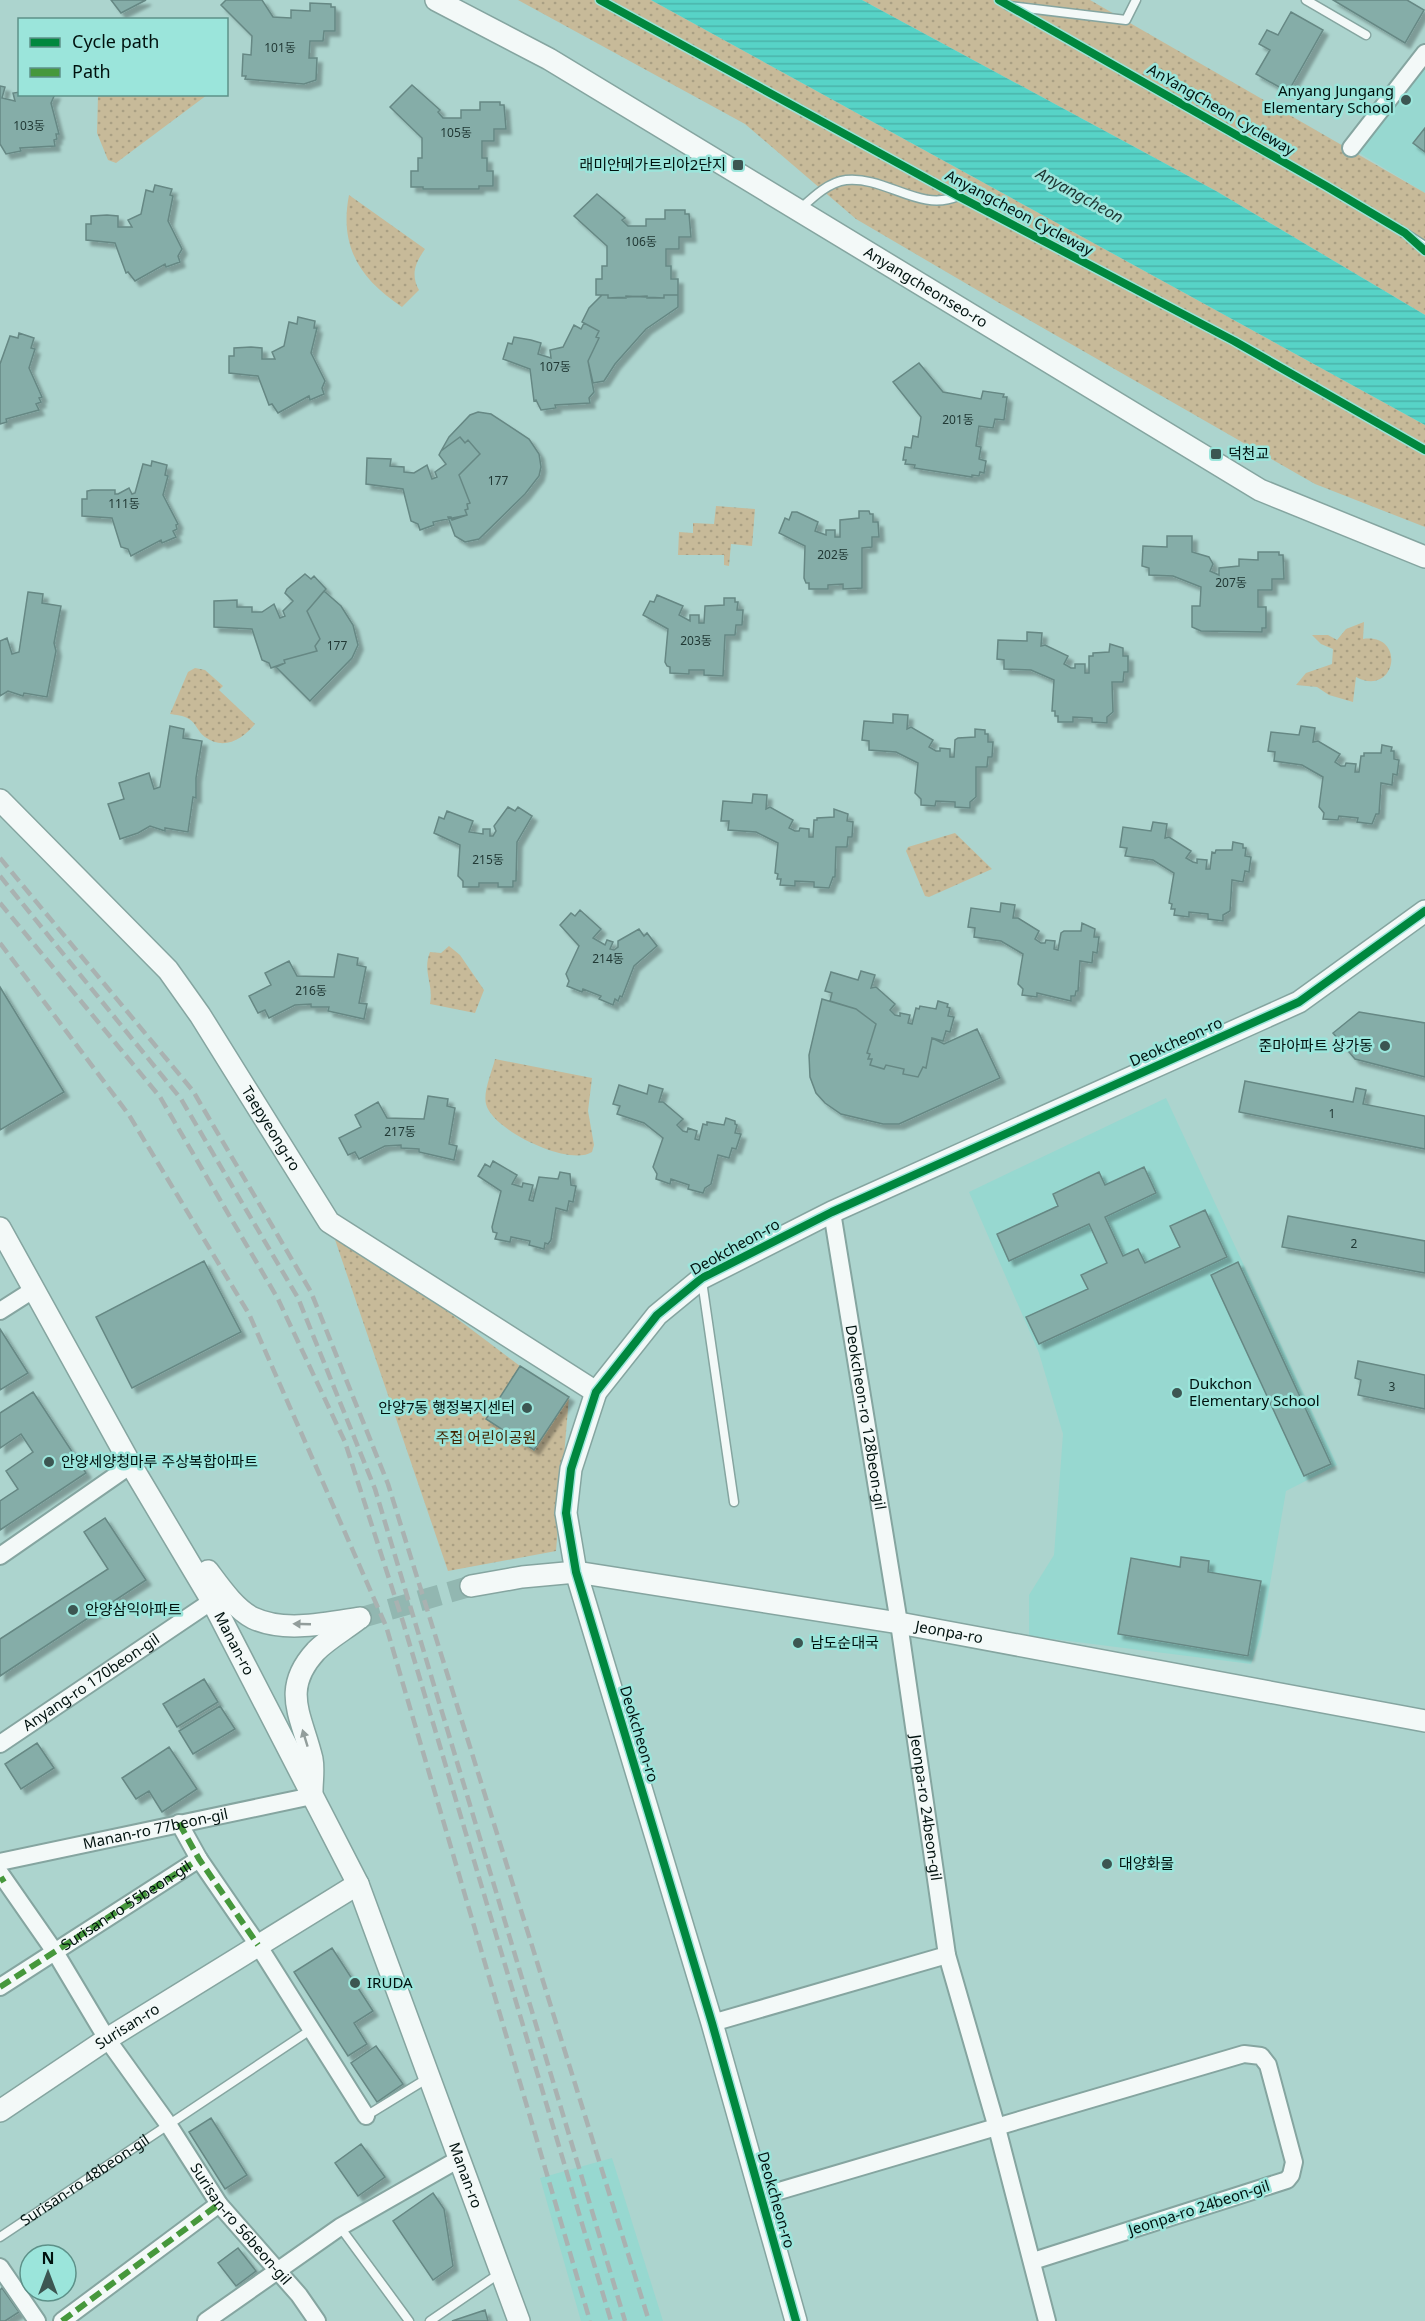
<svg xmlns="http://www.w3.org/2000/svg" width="1425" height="2321" font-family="'Noto Sans','Noto Sans KR',sans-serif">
  <defs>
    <pattern id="grass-dots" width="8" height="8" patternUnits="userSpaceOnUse" patternTransform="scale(1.5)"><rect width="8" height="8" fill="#c7ba99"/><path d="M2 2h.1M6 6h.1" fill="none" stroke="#a99f83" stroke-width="1.8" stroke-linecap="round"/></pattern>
    <pattern id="water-rules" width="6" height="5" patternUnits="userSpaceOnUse" patternTransform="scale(1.5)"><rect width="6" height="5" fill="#57d3c7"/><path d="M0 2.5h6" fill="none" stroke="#4ab4aa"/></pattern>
    <filter id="shadow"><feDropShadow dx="5" dy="5" stdDeviation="1.5" flood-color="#0004"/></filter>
  </defs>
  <rect width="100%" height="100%" fill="#acd4ce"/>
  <path fill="#97d8d0" d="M1425 53V193L1351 148Z
    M1166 1098 1337 1465 1286 1491 1261 1636 1251 1664 1029 1636V1595L1054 1555 1063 1434 1039 1353 969 1192Z
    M612 2158 663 2321H581L540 2178Z"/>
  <path fill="url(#grass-dots)" d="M518 0H651L1425 425V527L1315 484 1001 304 856 219 745 124Z
    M862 0H1090L1425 193V315L1216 191Z
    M98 95V94L207 95 116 163 108 160 97 133Z
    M349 195 425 249C416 262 410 274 419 290L402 307C360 279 339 247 349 195Z
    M716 506 755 509 752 546 731 544 729 566 724 565V555H678L679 532 693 533V523L714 524Z
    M1364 622 1363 639C1407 633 1396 698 1356 677L1353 702 1329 695 1317 687 1296 685 1306 673 1332 664 1333 649 1321 644 1312 635H1328L1337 640 1346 629Z
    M195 668 205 670 223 686 219 690 255 724C243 739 224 751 205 737 198 732 196 723 189 719 183 715 176 715 170 714L188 672Z
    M955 833 992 869 929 897 925 896 906 851 908 847Z
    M449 946 460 955 484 990 475 1013 430 1004C434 985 422 971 430 952L441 953Z
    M495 1059 592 1078 588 1111 594 1145 592 1152C569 1167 492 1130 486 1104 483 1091 492 1072 495 1059Z
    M329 1222 520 1366 569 1397 556 1551 448 1571Z"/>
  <path fill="url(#water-rules)" d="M651 0H862L1216 191 1425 315V425Z"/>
  <path fill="#85ada8" stroke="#668884" stroke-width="1.5" filter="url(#shadow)" d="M111 0H146L121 13Z
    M226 0H262L273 17 291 18V10L310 11V3L331 4V7H335V31H324L323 41H310L309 58H317L316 80 304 84 245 79 246 76H242L243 54 251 55 252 36 221 5Z
    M1333 0H1407L1424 10 1405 43Z
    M1291 12 1323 30 1288 92 1256 74 1270 50 1259 44 1267 30 1278 35Z
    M412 85 440 110 438 112 443 118H461V110H480V102H500V105H504L506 129H494V141H482V158H487V171H493V186H479V189H423V187H411V171H418V158H422V138L390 107Z
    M0 86 5 87 2 98 15 101 13 93 20 92V94H55L51 103 59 134H56L57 139 54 140 55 146 20 148 21 151 6 154 0 144Z
    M1425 128V152L1413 143Z
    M155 185 172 189 170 195 173 196 168 221 182 249 178 256 180 262 166 267 165 264 135 281 128 272 126 273 115 243 86 240V224H91V216L107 215 118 216V227H132L128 220 141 214 146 190 153 192Z
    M597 194 625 218 622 220 628 226H646V219H665V210H685V214H689L691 237H679V249H666V266H671V279H678V295H664V298H647V296L608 298V295H596V279H602V266H607V246L574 216Z
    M602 295H608V298H626V296L664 298V295H678V307L646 329 615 364 604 381 593 383 588 361 599 338 596 337 599 331 582 322 589 308Z
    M298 317 315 321 314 328H317L311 353 325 381 322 388 324 394 310 400 309 396 278 413 272 404 269 405 258 376 229 373V356H234V348L251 347 262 348V359H275L272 352 284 346 289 322 297 324Z
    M584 323 599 331 596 337 599 338 588 361 594 392 589 398 590 403 555 405 556 408 541 410 536 400 534 401 530 369 503 359 508 343 512 344 514 337 531 340 541 343 538 354 551 358 550 350 563 347 574 325 581 329Z
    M19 333 34 338 31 348 35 349 29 368 42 397 39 398 41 402 36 404 39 410 6 419 7 422 0 424V364L10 336 18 338Z
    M919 363 943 392 981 399 983 391 1004 394 1003 397H1007L1004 420 995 419 993 428 979 426 976 446 981 447 979 459 986 461 984 473 980 472 979 476 972 475V477L914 468 915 465 905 464 906 460H903L905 447 911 448 913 436 918 437 921 417 893 382Z
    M478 412 491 414 529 439 539 454 541 467 539 476 525 494 479 539 465 542 455 536 448 517H451L452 520 467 515 465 510 468 509 467 504 470 503 459 475 480 454 468 440 465 443 460 437 441 451 449 437 470 415Z
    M460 437 465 443 468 440 480 454 459 475 470 503 467 504 468 509 465 510 467 515 433 522 434 525 420 530 418 524 411 521 403 489 366 484 367 458 391 459 390 466 404 467V472L414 473 427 465 432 479 437 477 435 472 446 464 439 455 441 451Z
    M152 461 167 465 165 475 168 476 163 495 178 524 176 525 177 529 173 531 176 537 162 543 161 540 131 556 128 549 121 547 112 518 82 516V499H87V491L92 490H115V494H118L129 488 132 494 135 493 143 464 151 466Z
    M859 511H869L870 514H873V522H878L879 537H872V547L862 548V588L843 589V584L828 585V589H809V583H806L804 578 805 546 779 533 785 518 789 520 792 512H797L818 522 815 531 826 535V530H835V537H840V520L859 518Z
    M1167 536H1192V552L1209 557 1213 564 1210 571 1219 575V568L1239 566V559L1258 560V552H1279V555H1283L1284 579H1272V590H1258V607H1266V628H1262V632L1201 631 1192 627V606H1200L1201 587 1173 576 1149 575V568L1142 566 1143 546 1167 547Z
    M305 574 311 579 314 576 326 589 307 611 320 639 315 646 317 651 284 660 285 663 271 668 269 663 262 660 252 629 214 627V601L237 600V607H252V612H262L274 604 280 618 285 616 283 611 293 601 285 593 287 589Z
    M324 591 341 606 353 625 358 645 352 658 310 701 276 667 285 663 284 660 317 651 315 646 320 639 307 611Z
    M28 592 43 594 42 603 61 606 54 643 56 651 47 697 24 693 23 696 8 691 0 696V641L7 638 12 654 19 652Z
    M657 595 683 606 679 615 690 621V615H699V623H704L705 606 724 605V598H735V602H738L737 610H743L742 625H736L735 635H725L723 676 704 675V670H689V674L670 673V667L667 666 665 662 668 629 643 615 650 601 654 602Z
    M1027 632 1042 633 1041 646 1045 645 1068 656 1064 664 1071 668H1075V664H1085V673H1089V656H1093V653L1109 652 1110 644 1123 648V656H1128V672H1124L1123 682H1112L1113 712 1107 717V723L1092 722V718L1073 717V722H1058V716H1055V711H1052L1054 680 1031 670 1004 669V660L997 659 998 640 1027 641Z
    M893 714 908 715 907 729 911 727 933 740 929 747 936 751H940V748L950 749V757H954L955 740 958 738 975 737V729L985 730V734H988V742H993L992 757H988L987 767H976V797L970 802V808L955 807V802L936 801 935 806 921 805V799L915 793 918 763 896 752 869 750V741L862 740 864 721 893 723Z
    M170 726 184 729 183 738 202 741 196 778V798L193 797 188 832 165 828V831L150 826 138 833 120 839 108 804 124 799 119 783 149 773 154 789 160 787Z
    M1301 726 1315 728 1313 742 1318 741 1340 754 1335 762 1341 766H1345L1346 763 1356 764 1355 772H1359L1361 756H1364V753H1381L1382 745 1392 747 1391 751H1394V759L1399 760 1397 775 1393 774 1392 785 1381 783 1379 814H1376L1372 824 1357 822 1358 818 1339 816 1338 820 1323 819 1324 813 1319 807 1323 777 1302 765 1274 761 1275 752 1268 751 1271 732 1299 735Z
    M753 794 767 795 766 809 770 807 793 820 789 828 795 831H799L800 828 809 829V837H813L814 820H817V818L834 817V809L848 814 847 821 853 822 852 837H848L847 847H836L835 877H833L829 888 814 887V882L795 881V886L780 885 781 879H777L778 874 775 873 778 843 756 832 728 830 729 821H721L723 801 752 803Z
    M508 807 515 811 518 807 532 816 517 842 516 881H513V887H498V883H479V887H463V881L458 876 460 845 434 833 439 817 444 819 447 811 473 821 469 832 483 834V829H490V836H493L496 831 494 826Z
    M1153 822 1167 824 1165 838 1169 837 1191 851 1186 858 1193 862 1197 863V859L1207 860 1206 869H1210L1212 852 1215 853 1216 850H1232L1233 842 1243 844V848H1246L1245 856 1251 857 1249 872 1245 871 1243 882 1232 880 1230 911 1223 915V921L1208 919V914L1189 912V917L1174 915 1175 909H1171L1172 904 1169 903 1174 873 1153 860 1125 856 1127 848 1120 847 1123 827 1151 831Z
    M1001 903 1015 905 1013 918H1018L1039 931 1035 939 1041 943H1045L1046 940 1055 941 1054 949 1058 950 1061 933 1064 931H1081L1082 923 1095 929 1094 937H1099L1097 953 1093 952 1092 963 1080 961 1078 991H1076L1075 996H1071V1001L1037 993V997L1022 995 1023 989 1018 984 1023 954 1001 941 974 937 975 928 968 927 971 908 1000 912Z
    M580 910 601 929 593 938 605 945 607 940 613 942 610 949 614 950 618 947V941L639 929 644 936 647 933 657 946 634 966 622 997 620 996 618 1001 615 999 613 1005 599 999 601 996 583 989 582 992 567 986 569 981 566 974 579 946 560 925 571 913 575 916Z
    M338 954 358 958 357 965 366 967 359 1003 367 1004 364 1019 328 1011 329 1007H311V1004L295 1005 269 1018 265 1010 258 1013 249 996 271 985 265 973 289 961 297 976 334 977Z
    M861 971 875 975 871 988 876 987 895 1004 890 1010 895 1015 900 1016V1013L910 1015 908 1023 912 1024 916 1008 919 1009 920 1006 936 1009 938 1001 948 1004 947 1007 950 1008 948 1016 954 1017 950 1032 946 1031 943 1041 932 1038 926 1068 923 1067 918 1077 903 1074 904 1069 886 1065 884 1069 870 1065 872 1059H868L870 1054 867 1053 876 1024 856 1009 830 1001 832 993 825 991 831 972 858 980Z
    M0 987 64 1092 0 1130Z
    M822 999 856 1009 876 1024 867 1053 870 1054 868 1059H872L870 1065 884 1069 886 1065 904 1069 903 1074 918 1077 923 1067 926 1068 932 1038 944 1044 977 1029 1000 1078 899 1124H883L841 1114 825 1103 816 1093 810 1077 809 1055Z
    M1359 1012 1425 1023V1077L1355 1059 1333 1033Z
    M1245 1081 1353 1102 1356 1088 1366 1090 1363 1104 1425 1116V1149L1239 1112Z
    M619 1085 647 1094 649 1085 663 1089 659 1102H663L683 1119 677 1125 683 1131 687 1132 688 1128 697 1131 695 1139 699 1140 703 1124 707 1125V1122L724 1125 726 1118 735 1121V1124L737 1125 735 1133 741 1134 736 1149 732 1148 729 1158 718 1155 711 1184 705 1188 703 1193 688 1189 689 1185 671 1179 670 1184 656 1179 657 1174 653 1167 663 1138 644 1123 617 1114 620 1106 613 1104Z
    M428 1096 448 1099 447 1106 455 1108 449 1144 457 1146 454 1160 419 1152V1149L401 1148V1145L385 1146 359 1159 355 1152 348 1155 339 1138 361 1127 355 1115 378 1102 387 1118 424 1119Z
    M493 1161 517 1175 512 1184 522 1187 523 1183 533 1185 529 1200 533 1201 539 1177 558 1179 560 1172 570 1174 571 1185 576 1186 573 1202 569 1201 567 1211 556 1208 551 1240 548 1244 545 1243 544 1249 529 1245 530 1241 511 1237 510 1242 495 1239 497 1233 493 1232 492 1227 501 1191 478 1176 485 1164 490 1167Z
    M1144 1167 1156 1193 1105 1217 1123 1256 1138 1249 1145 1263 1180 1247 1170 1226 1205 1210 1227 1257 1039 1344 1026 1317 1088 1289 1081 1275 1107 1263 1089 1224 1009 1261 997 1234 1058 1206 1053 1194 1099 1172 1105 1185Z
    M1288 1216 1425 1241V1273L1282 1247Z
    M204 1261 241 1332 132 1388 96 1317Z
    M1238 1262 1331 1464 1304 1476 1211 1275Z
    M0 1329 28 1373 0 1390Z
    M1358 1361 1425 1375V1409L1358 1395 1361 1380 1355 1378Z
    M520 1366 569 1397 534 1450 486 1419Z
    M33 1392 86 1473 0 1530V1501L18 1489 6 1471 33 1452 21 1434 0 1448V1413Z
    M105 1518 146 1580 0 1676V1639L108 1569 84 1532Z
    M1181 1557 1209 1561 1208 1572 1261 1581 1248 1656 1118 1634 1131 1558 1180 1567Z
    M204 1679 218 1702 177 1727 163 1704Z
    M220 1706 235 1729 193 1754 179 1731Z
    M37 1743 54 1768 21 1789 5 1764Z
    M169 1747 197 1789 162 1812 149 1791 136 1799 122 1778Z
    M332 1948 373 2011 354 2023 367 2044 348 2056 294 1972Z
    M376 2046 403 2084 377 2102 351 2063Z
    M211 2118 247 2175 225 2189 189 2132Z
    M361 2144 385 2177 358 2196 335 2163Z
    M433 2193 444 2209 453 2266 433 2280 393 2221Z
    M238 2248 256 2271 236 2286 218 2263Z
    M2 2288 19 2312 5 2321H0V2290Z
    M485 2310 488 2321H452Z"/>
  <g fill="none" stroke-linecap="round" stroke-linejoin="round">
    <path stroke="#92b7b1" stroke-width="21" stroke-dasharray="21 10" stroke-linecap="butt" d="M360 1618 471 1586"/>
    <g stroke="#85a5a0" stroke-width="11">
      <g id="service">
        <path d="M1306 0 1366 35"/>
        <path d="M1009 6 1126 20 1136 0"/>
        <path d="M799 210C811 199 828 182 846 180 886 176 920 213 958 196"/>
        <path d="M1405 233 1425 246"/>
        <path d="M702 1281 734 1502"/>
        <path d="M366 2116 428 2078"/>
        <path d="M340 2227 409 2321"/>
        <path id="s1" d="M0 2237 312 2029"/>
        <path d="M430 2321 500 2273"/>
      </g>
    </g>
    <g stroke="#85a5a0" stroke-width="20">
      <g id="minor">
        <path d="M1351 148 1425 53"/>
        <path id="s2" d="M832 1212 899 1623 947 1955 997 2128 1047 2321"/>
        <path d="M0 1311 33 1290"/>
        <path d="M0 1556 131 1465"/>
        <path id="s3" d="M0 1744 212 1601"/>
        <path d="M179 1823 199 1859 258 1945 366 2116"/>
        <path id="s4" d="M0 1862 312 1796"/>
        <path id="s5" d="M0 1873 55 1952 107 2039 168 2124 219 2204 299 2295 317 2321"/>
        <path id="s6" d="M0 1987 199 1859"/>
        <path d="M712 2023 947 1955"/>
        <path d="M762 2196 1244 2054 1261 2056 1268 2065 1294 2162 1291 2175 1287 2180 1033 2261"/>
        <path d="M0 2267 37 2321"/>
        <path d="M62 2321 219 2204"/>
        <path d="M206 2321 340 2227 459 2159"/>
      </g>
    </g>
    <g stroke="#85a5a0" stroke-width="24">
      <g id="tertiary">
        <path id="s7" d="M436 0 549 59 1260 490 1425 557"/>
        <path id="s8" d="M0 800 168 970 200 1015 329 1222 596 1392"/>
        <path id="s9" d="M0 1228 131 1465 212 1601 358 1884 519 2321"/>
        <path d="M208 1571C220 1587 235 1609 253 1618 284 1633 328 1623 360 1618"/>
        <path id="s10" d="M471 1586 522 1577 576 1572 899 1623 1425 1721"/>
        <path d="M312 1791C312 1781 314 1769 312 1759 302 1716 280 1690 316 1651 328 1639 344 1630 357 1620"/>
        <path id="s11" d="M0 2111 107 2039 358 1884"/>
        <path d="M796 2321 712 2023 576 1572 566 1513 571 1469 596 1392 657 1315 702 1278 832 1212 1299 1002 1425 911"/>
      </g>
    </g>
    <use href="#service" stroke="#f3f9f8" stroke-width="8"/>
    <use href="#minor" stroke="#f3f9f8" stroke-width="16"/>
    <use href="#tertiary" stroke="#f3f9f8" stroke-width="21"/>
    <path stroke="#a9b2b1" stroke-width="4.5" stroke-dasharray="12 6" stroke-linecap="butt" d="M0 858 193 1091 311 1292 388 1484 649 2321
      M0 876 181 1099 298 1298 375 1489 625 2321
      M0 903 160 1097 278 1299 345 1442 403 1622 611 2321
      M0 943 129 1115 249 1314 386 1626 590 2321"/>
    <path stroke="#46983c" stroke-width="6" stroke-dasharray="12 6" stroke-linecap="butt" d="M179 1823 199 1859 258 1945
      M0 1881 5 1878
      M0 1987 199 1859
      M62 2321 219 2204"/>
    <g stroke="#9be5db" stroke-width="11">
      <path id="cycleway" d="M600 0 958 196 1234 341 1425 450
        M999 0 1326 186 1405 233 1425 251
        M796 2321 712 2023 576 1572 566 1513 571 1469 596 1392 657 1315 702 1278 832 1212 1299 1002 1425 911"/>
    </g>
    <use href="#cycleway" stroke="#00873e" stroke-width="8"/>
  </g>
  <defs><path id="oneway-solid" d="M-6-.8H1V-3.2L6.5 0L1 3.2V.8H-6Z" transform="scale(1.5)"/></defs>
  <g fill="#929d9b">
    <use href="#oneway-solid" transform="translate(302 1624) rotate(-178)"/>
    <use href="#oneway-solid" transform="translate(305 1738) rotate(-107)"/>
  </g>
  <g fill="#3c5652" stroke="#9be5db" stroke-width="2">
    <circle cx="1406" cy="100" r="6"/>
    <rect x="732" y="159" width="12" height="12" rx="3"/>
    <rect x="1210" y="448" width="12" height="12" rx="3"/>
    <circle cx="1385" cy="1046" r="6"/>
    <circle cx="1177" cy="1393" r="6"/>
    <circle cx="527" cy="1408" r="6"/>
    <circle cx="49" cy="1462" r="6"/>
    <circle cx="73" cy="1610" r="6"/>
    <circle cx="798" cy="1643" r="6"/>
    <circle cx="1107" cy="1864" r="6"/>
    <circle cx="355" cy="1983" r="6"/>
  </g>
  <g text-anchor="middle" stroke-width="5" stroke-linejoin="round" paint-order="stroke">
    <g font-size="12" fill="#213935">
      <text x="280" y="52">101동</text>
      <text x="29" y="130">103동</text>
      <text x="456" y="137">105동</text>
      <text x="641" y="246">106동</text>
      <text x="555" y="371">107동</text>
      <text x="958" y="424">201동</text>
      <text x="498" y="485">177</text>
      <text x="124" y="508">111동</text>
      <text x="833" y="559">202동</text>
      <text x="1231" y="587">207동</text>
      <text x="696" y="645">203동</text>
      <text x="337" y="650">177</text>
      <text x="488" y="864">215동</text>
      <text x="608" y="963">214동</text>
      <text x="311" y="995">216동</text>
      <text x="1332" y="1118">1</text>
      <text x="400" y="1136">217동</text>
      <text x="1354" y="1248">2</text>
      <text x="1392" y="1391">3</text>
    </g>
    <g font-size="15" fill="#00120f" stroke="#9be5db" text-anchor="start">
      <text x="1394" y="96" text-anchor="end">Anyang Jungang<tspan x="1394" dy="17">Elementary School</tspan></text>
      <text x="726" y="170" text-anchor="end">래미안메가트리아2단지</text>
      <text x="1228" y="459">덕천교</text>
      <text x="1373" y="1051" text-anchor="end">준마아파트 상가동</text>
      <text x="1189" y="1389">Dukchon<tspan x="1189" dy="17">Elementary School</tspan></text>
      <text x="515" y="1413" text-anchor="end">안양7동 행정복지센터</text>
      <text x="61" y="1467">안양세양청마루 주상복합아파트</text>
      <text x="85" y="1615">안양삼익아파트</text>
      <text x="810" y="1648">남도순대국</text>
      <text x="1119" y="1869">대양화물</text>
      <text x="367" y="1988">IRUDA</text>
    </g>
    <g font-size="15" fill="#00120f" stroke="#9be5db">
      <text transform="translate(1221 110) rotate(30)" y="5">AnYangCheon Cycleway</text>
      <text transform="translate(1019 213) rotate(28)" y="5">Anyangcheon Cycleway</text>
      <text dy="5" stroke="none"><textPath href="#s7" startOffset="568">Anyangcheonseo-ro</textPath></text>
      <text transform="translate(1176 1042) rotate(-24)" y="5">Deokcheon-ro</text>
      <text dy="5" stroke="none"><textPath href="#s8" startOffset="428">Taepyeong-ro</textPath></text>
      <text transform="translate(735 1247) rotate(-29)" y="5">Deokcheon-ro</text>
      <text dy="5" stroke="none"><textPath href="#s2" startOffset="208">Deokcheon-ro 128beon-gil</textPath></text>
      <text dy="5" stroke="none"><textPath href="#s10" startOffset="484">Jeonpa-ro</textPath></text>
      <text dy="5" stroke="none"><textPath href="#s9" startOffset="477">Manan-ro</textPath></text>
      <text dy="5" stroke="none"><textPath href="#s3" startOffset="110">Anyang-ro 170beon-gil</textPath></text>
      <text transform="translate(639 1734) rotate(73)" y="5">Deokcheon-ro</text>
      <text dy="5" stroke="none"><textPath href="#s2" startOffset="603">Jeonpa-ro 24beon-gil</textPath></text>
      <text dy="5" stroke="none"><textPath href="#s4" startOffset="159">Manan-ro 77beon-gil</textPath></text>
      <text dy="5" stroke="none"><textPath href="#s6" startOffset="150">Surisan-ro 55beon-gil</textPath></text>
      <text dy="5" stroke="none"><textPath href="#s11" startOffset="153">Surisan-ro</textPath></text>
      <text dy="5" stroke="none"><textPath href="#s9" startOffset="1058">Manan-ro</textPath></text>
      <text dy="5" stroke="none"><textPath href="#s1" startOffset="102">Surisan-ro 48beon-gil</textPath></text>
      <text transform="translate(776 2200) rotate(74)" y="5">Deokcheon-ro</text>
      <text transform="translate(1199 2208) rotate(-18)" y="5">Jeonpa-ro 24beon-gil</text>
      <text dy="5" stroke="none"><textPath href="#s5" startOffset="426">Surisan-ro 56beon-gil</textPath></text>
    </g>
    <g font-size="15" fill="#422603" stroke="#9be5db">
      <text x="486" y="1443">주접 어린이공원</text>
    </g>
    <g font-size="16" font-style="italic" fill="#1e3734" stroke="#9be5db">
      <text transform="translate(1080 195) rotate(29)" y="6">Anyangcheon</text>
    </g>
  </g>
  <rect x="18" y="18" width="210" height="78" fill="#9be5db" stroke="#5d9189" stroke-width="1.5"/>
  <rect x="30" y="38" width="30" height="9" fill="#00873e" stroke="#5d9189" stroke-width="1.5"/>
  <text x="72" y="48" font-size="18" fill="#00120f">Cycle path</text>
  <rect x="30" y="68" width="30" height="9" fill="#46983c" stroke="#5d9189" stroke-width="1.5"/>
  <text x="72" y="78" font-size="18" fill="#00120f">Path</text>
  <g transform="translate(48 2273)"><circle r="28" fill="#9be5db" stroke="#5d9189" stroke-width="1.5"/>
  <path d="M0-4.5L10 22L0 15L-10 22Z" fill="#3c5652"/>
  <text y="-9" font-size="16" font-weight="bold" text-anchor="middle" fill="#00120f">N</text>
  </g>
</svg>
